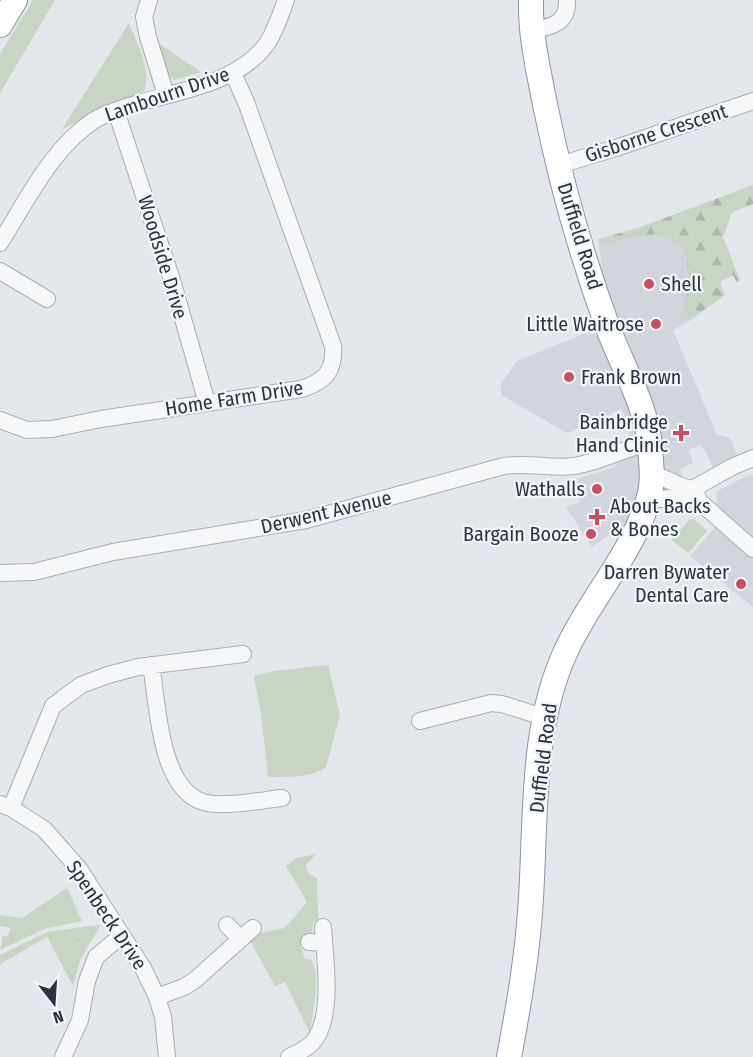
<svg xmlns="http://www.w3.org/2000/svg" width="753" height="1057" font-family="'Fira Sans Condensed',sans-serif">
  <defs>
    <pattern id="forest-firs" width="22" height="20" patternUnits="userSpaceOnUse" patternTransform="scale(1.5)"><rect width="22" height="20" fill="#c8d4c4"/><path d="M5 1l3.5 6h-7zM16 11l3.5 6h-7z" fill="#acb7aa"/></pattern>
  </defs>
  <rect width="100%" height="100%" fill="#e3e6ea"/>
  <path fill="#d1d5dc" d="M660 227 687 247 691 299 697 316 673 330 717 435 730 438 739 459 714 470 704 448H702L701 445 688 450 693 463 680 469 685 484 592 547 566 507 580 502 574 480 615 467 630 436 622 409 567 433 501 395V384L517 361 616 321 605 292 598 239 638 228Z
    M751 474 753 477V607L690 556 725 516 716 504 717 491Z"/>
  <path fill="#c8d4c4" d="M33 0H55L0 93V54Z
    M129 23C137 44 152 69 144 91L62 129Z
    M155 41 201 72 174 80 166 75Z
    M694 519 707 531 688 553 672 540 689 520Z
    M328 665 340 715 326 767C311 778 287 777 268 777L261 714 254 676 275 671Z
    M316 854 306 865 308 873 317 878 318 921 313 922 312 933 302 940 300 945 305 959H310C322 970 312 1017 310 1033L285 982 275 986 251 942 260 933 285 928 307 902 286 866 296 858Z
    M67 888 82 921 44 929 0 950 3 935 7 937 11 928 0 926V915L22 918Z
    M82 927C77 938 73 947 81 958L73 986 47 937 0 964V955L47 932Z"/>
  <path fill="url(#forest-firs)" d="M753 185V204L732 212 723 237 740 280 737 283 733 275 720 282 725 295 689 321 683 304 688 293 687 257 680 243 659 234 636 236 606 244 598 239 638 228Z
    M101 925 81 958C73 947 77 938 82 927Z"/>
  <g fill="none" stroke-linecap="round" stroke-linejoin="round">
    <g stroke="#a8adb4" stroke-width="18">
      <path id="minor" d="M149 0 144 17 148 37 166 95
        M533 30C552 27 568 23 567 0
        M116 111 172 280 207 403
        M559 165 616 148 753 101
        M0 243C27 201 50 150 93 121 107 112 124 108 139 103 183 90 241 82 268 42 276 29 281 14 286 0
        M0 271 47 299
        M0 420 27 430 52 429 101 419 301 389C324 382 335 372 333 346L246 102 233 73
        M652 475C667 477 677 487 693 489
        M693 489 700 502 753 549
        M649 498 660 499 678 497 732 467 753 458
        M0 573 34 572 113 552 306 520 504 466C527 462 551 469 574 466 600 462 624 448 650 443
        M151 665C158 704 159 788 203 802 222 808 262 800 282 798
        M420 721 491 703 502 704 546 718
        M0 804 11 808 44 829 80 870 143 968 157 997 163 1017 167 1057
        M11 808 53 706 81 685 108 675 138 667 243 654
        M227 925 241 939
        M309 942 324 943
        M157 997 184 987 195 980 253 928
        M63 1057 80 1020 87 981 96 957 122 935
        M289 1057C297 1053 307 1049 313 1042 334 1018 325 958 323 927"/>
    </g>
    <g stroke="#8b93a1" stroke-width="26">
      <path id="highway" d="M0 25 15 0
        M509 1057C519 1004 528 952 531 898 536 817 531 728 565 653 589 599 633 554 649 497 654 481 651 464 650 447 647 406 622 366 608 328 582 257 561 183 546 109 539 73 530 37 531 0"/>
    </g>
    <use href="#minor" stroke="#f6f7f9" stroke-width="16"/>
    <use href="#highway" stroke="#fff" stroke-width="24"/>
  </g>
  <g fill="#c94e61" stroke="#f3f5f8" stroke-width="2">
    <circle cx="649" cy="284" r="6"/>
    <circle cx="656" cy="324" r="6"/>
    <circle cx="569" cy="377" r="6"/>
    <path d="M678 424h6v6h6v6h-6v6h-6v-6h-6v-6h6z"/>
    <circle cx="597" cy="489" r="6"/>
    <path d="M594 508h6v6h6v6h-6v6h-6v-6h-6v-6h6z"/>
    <circle cx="591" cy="534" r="6"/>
    <circle cx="741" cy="584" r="6"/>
  </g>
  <g text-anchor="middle" stroke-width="4.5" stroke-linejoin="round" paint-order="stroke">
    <g font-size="20" fill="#2b3442" stroke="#f3f5f8">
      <text transform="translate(167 94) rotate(-19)" y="7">Lambourn Drive</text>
      <text transform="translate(656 133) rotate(-18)" y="7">Gisborne Crescent</text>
      <text transform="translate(580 236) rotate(73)" y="7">Duffield Road</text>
      <text transform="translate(163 257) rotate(73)" y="7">Woodside Drive</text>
      <text transform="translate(234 398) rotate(-9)" y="7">Home Farm Drive</text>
      <text transform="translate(326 512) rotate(-13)" y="7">Derwent Avenue</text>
      <text transform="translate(543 758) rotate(-83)" y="7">Duffield Road</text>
      <text transform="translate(107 915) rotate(56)" y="7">Spenbeck Drive</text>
    </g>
    <g font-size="20" fill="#2b3442" stroke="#f3f5f8" text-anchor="end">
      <text x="661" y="291" text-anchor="start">Shell</text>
      <text x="644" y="331">Little Waitrose</text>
      <text x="581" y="384" text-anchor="start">Frank Brown</text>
      <text x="668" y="429">Bainbridge<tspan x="668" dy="23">Hand Clinic</tspan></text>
      <text x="585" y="496">Wathalls</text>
      <text x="610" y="513" text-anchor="start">About Backs<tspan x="610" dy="23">&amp; Bones</tspan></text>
      <text x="579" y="541">Bargain Booze</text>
      <text x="729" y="579">Darren Bywater<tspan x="729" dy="23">Dental Care</tspan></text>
    </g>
  </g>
  <g transform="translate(54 1003) rotate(163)" stroke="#f3f5f8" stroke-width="4.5" paint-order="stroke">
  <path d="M0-4.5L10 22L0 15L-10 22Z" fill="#2b3442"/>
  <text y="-9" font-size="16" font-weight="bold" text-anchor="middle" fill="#2b3442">N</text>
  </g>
</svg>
